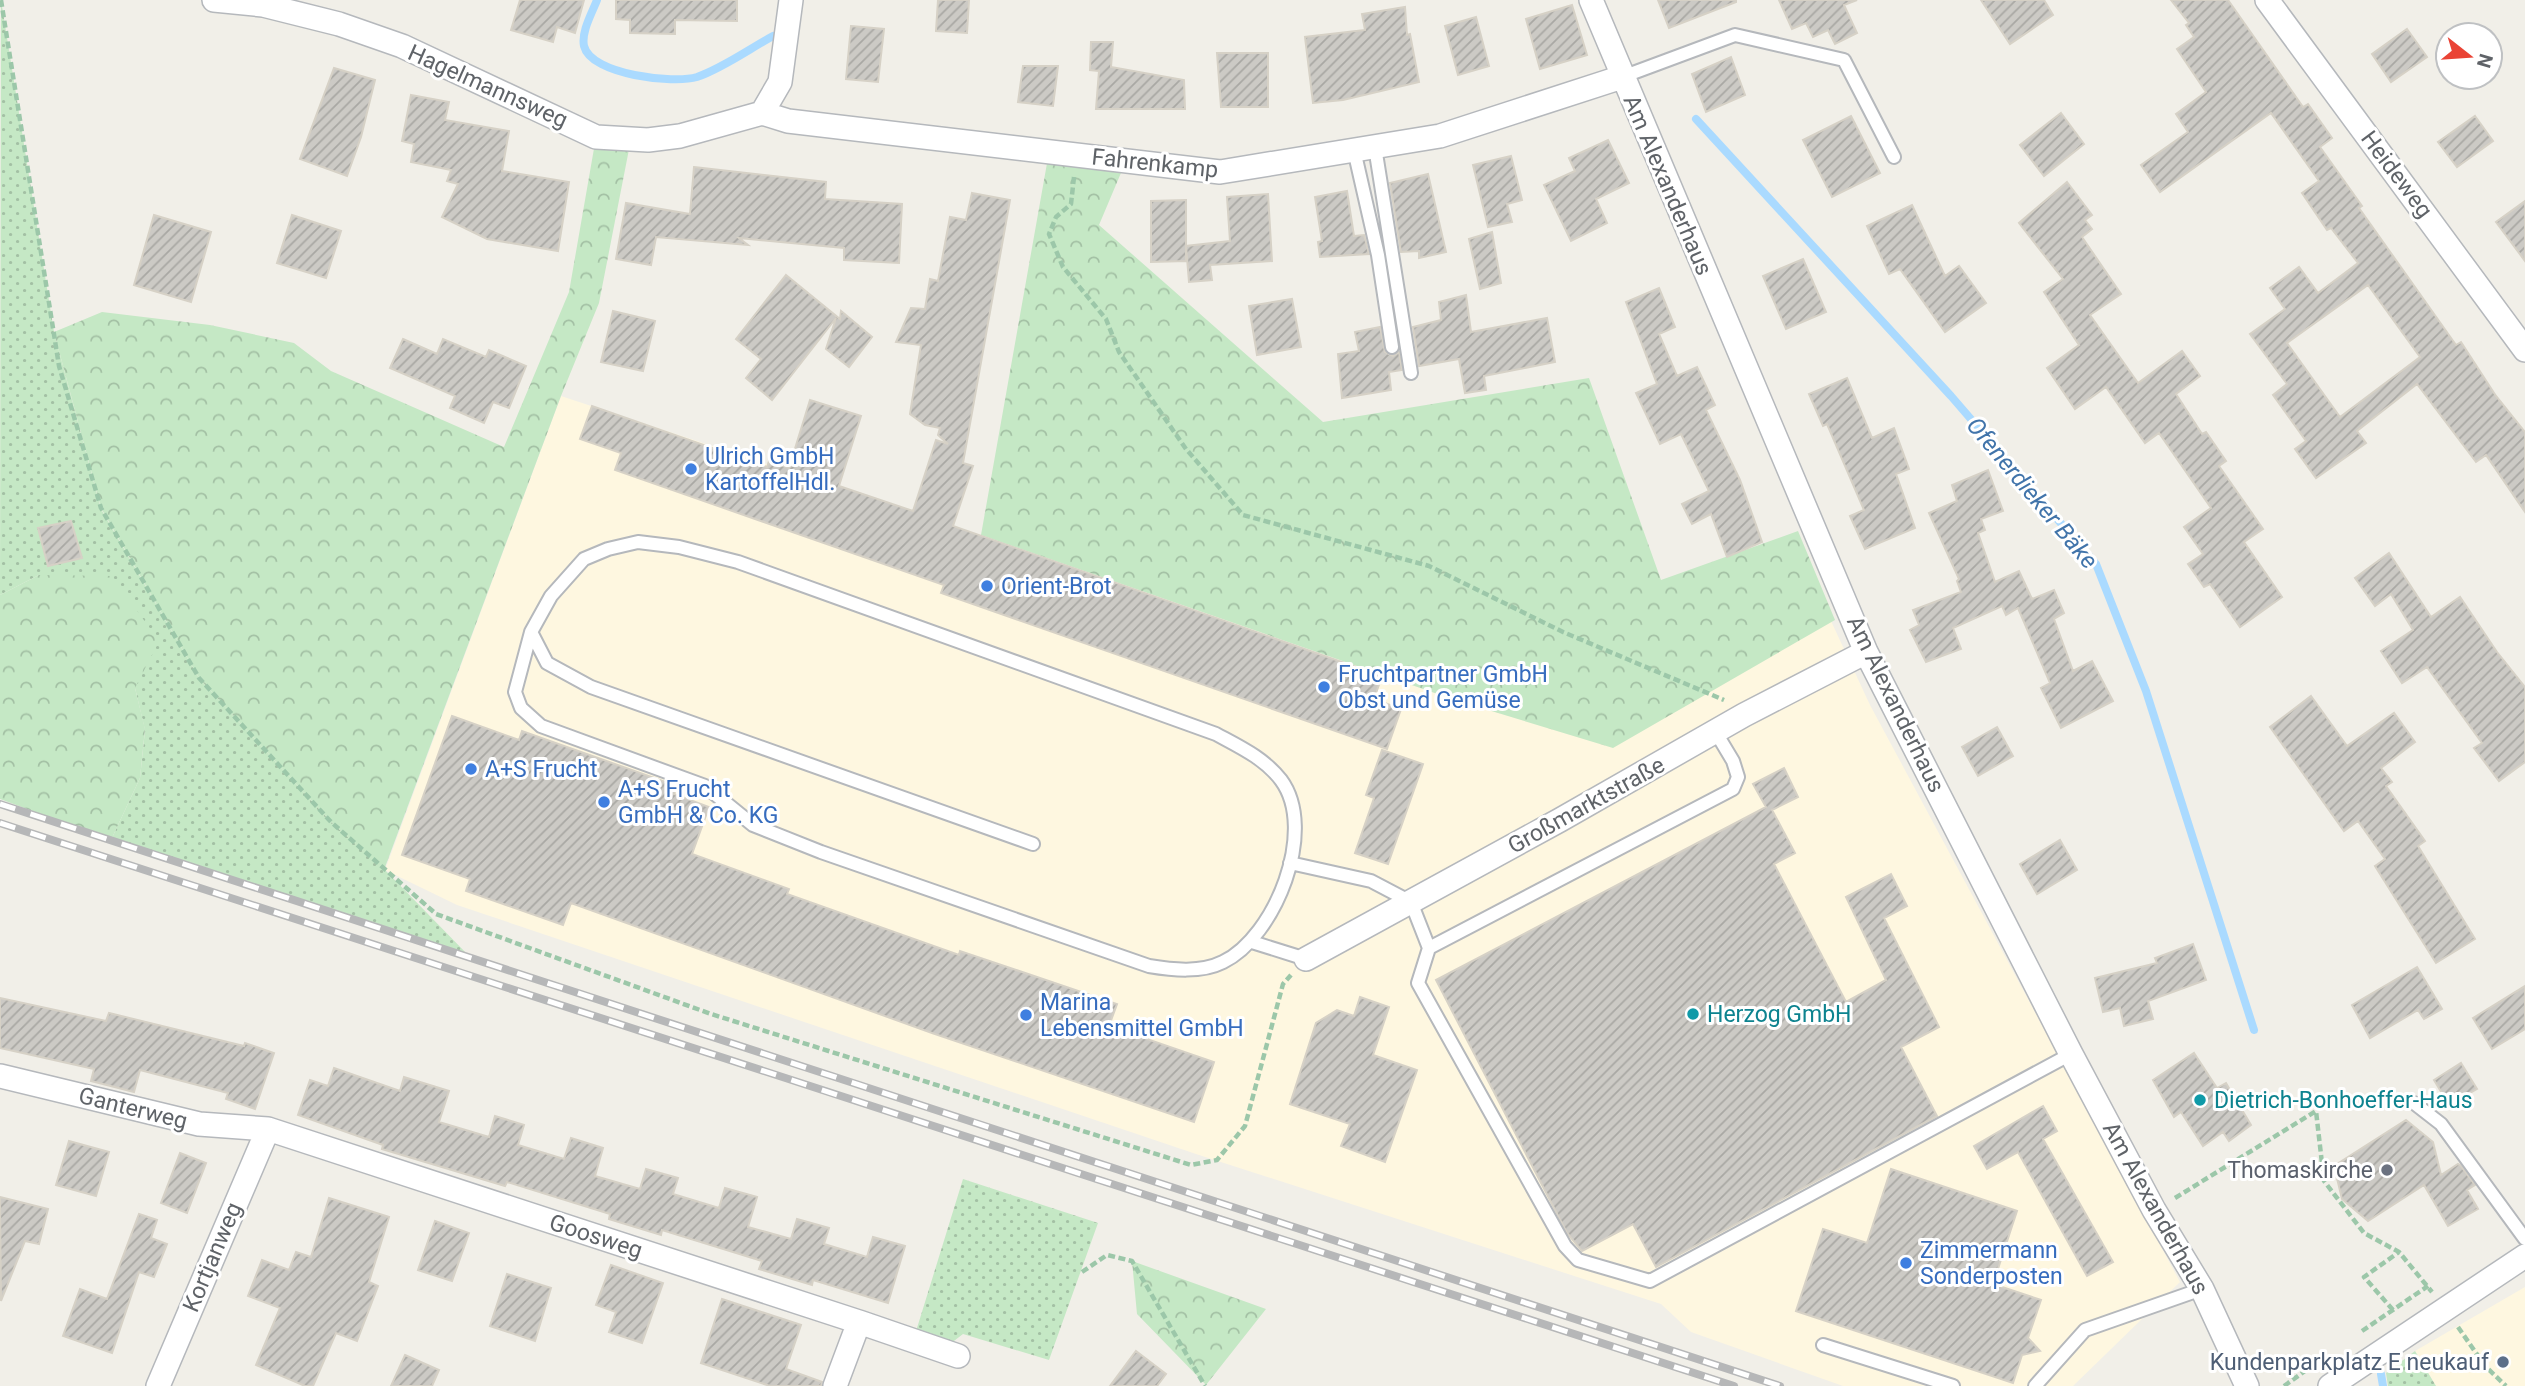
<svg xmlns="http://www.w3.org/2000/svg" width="2525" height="1386" font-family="Roboto,sans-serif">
  <defs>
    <pattern id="grass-dots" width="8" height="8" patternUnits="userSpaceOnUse" patternTransform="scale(1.75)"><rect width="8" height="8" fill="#c5e8c5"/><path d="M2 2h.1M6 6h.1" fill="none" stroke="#a3c0a4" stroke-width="1.8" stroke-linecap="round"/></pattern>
    <pattern id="forest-crowns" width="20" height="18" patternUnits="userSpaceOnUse" patternTransform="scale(1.75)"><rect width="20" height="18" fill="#c5e8c5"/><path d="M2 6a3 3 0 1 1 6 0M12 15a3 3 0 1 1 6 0" fill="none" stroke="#a3c0a4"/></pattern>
    <pattern id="building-hatch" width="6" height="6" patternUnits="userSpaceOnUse" patternTransform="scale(1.75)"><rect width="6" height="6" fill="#cccac5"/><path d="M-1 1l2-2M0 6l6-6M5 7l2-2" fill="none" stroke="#a9a8a4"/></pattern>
  </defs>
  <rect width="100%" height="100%" fill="#f1efe8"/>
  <path fill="#fef7e0" d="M561 396 981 535 1452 699 1831 621 1870 705 2180 1282 2073 1386H1843L1691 1332 1661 1304 1196 1154 457 905 385 870Z
    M2525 1287V1386H2436L2415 1351Z"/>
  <path fill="url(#grass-dots)" d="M1 0 54 332 101 509 199 678 331 822 385 870 469 956 111 840 140 778 145 730 135 688 39 575 0 595Z
    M963 1179 1098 1223 1049 1360 963 1334 941 1351 913 1341Z
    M2415 1351 2436 1386H2388L2386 1373Z"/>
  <path fill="url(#forest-crowns)" d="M596 137 631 139 599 303 561 396 384 870 331 822 199 678 101 508 54 332 102 312 210 325 294 343 331 371 504 447 569 292Z
    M1049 152 1126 161 1099 225 1323 422 1589 378 1661 580 1798 531 1835 620 1613 748 1452 699 981 535Z
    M39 575 112 576 159 641 135 688 145 729 140 778 111 840 0 799V595Z
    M1132 1261 1266 1309 1206 1385 1137 1314Z"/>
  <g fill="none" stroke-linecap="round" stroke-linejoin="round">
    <path stroke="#aadaff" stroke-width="8" d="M597 0C592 13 581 32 584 46 591 75 674 84 697 77 723 68 749 49 773 36
      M1696 119 1951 396 2096 564 2146 691 2254 1030
      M2381 1374 2383 1386"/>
  </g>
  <path fill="url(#building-hatch)" stroke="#d6d1c6" stroke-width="2" fill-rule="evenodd" d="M520 0H584L575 33 557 27 553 42 511 30Z
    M616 0H737V21L675 20V34L630 33V20L616 19Z
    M938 0H969L967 33 936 31Z
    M1658 0H1736V2L1669 28Z
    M1779 0H1857L1844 5 1857 33 1835 44 1828 30 1813 37 1806 23 1792 29Z
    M1981 0H2044L2053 15 2010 44Z
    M2171 0H2228L2303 107 2308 104 2332 138 2320 147 2362 206 2359 208 2456 345 2461 342 2496 396 2525 432V512L2486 455 2476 462 2417 384 2357 431 2366 443 2316 478 2295 449 2306 441 2273 395 2287 384 2250 334 2285 309 2270 288 2299 267 2318 293 2358 263 2331 228 2327 230 2302 193 2319 181 2271 113 2160 192 2141 165 2188 132 2176 114 2206 92 2177 49 2194 37 2186 25 2189 23ZM2368 285 2420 357 2340 417 2287 343Z
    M1572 5 1587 55 1540 69 1526 19Z
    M1405 7 1407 35 1410 34 1419 82 1343 100 1313 103 1305 37 1365 30 1362 14Z
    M1476 17 1489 66 1458 75 1445 26Z
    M851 26 884 29 878 82 846 79Z
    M2407 29 2427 57 2391 82 2372 54Z
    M1091 42H1113L1111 67 1184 80 1185 109H1096L1099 71 1090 70Z
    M1217 53H1268V107H1221Z
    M1731 57 1745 95 1706 112 1692 74Z
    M1023 66H1058L1053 106 1018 102Z
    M334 68 375 80 361 137 347 176 300 159Z
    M411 95 449 102 445 120 509 131 502 171 569 182 558 251 487 239 442 217 458 184 447 181 451 170 411 162 414 144 402 141Z
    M2061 113 2084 144 2044 176 2020 145Z
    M1851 116 1880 173 1832 197 1803 140Z
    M2475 116 2493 141 2457 167 2438 142Z
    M1608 140 1629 183 1596 199 1607 223 1571 241 1544 185 1575 171 1569 158Z
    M1511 156 1522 200 1507 204 1512 222 1488 227 1473 165Z
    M694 167 826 182 825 199 902 204 899 263 844 260V248L739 238 748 245 656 237 651 265 616 259 626 203 690 214Z
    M1428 174 1446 252 1419 258V251L1401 252 1390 183Z
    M2067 182 2092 215 2085 220 2092 229 2082 237 2121 294 2090 315 2138 383 2182 351 2200 376 2176 394 2202 434 2206 432 2226 461 2219 466 2263 529 2244 542 2282 597 2240 627 2210 584 2204 587 2188 564 2203 554 2184 527 2211 508 2159 433 2145 443 2106 387 2075 409 2047 368 2079 345 2044 292 2063 279 2019 223Z
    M1347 191 1354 236 1364 235 1369 254 1320 257 1318 242 1322 241 1315 197Z
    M972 193 1010 200 963 463 973 466 953 526 1382 676 1374 699 1401 709 1387 749 941 593 944 585 615 470 621 453 580 439 592 406 767 467 769 461 789 468 810 400 861 416 839 486 913 511 936 440 948 444 938 435 940 428 925 425 910 414 921 345 896 342 911 308 925 309 930 279 938 281 950 217 966 220Z
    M1268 194 1272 261 1210 265 1212 280 1189 282 1186 246 1230 241 1227 197Z
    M1186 200V261L1151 262V201Z
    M2525 201V261L2496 222Z
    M1912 205 1945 276 1959 266 1986 303 1945 332 1900 269 1889 274 1867 226Z
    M154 215 211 232 191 302 134 285Z
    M292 215 341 231 326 278 277 263Z
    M1492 232 1501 283 1480 289 1469 239Z
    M1803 259 1826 312 1786 329 1763 276Z
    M786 275 840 319 841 311 872 337 849 367 826 349 836 318 772 400 746 378 761 359 736 339Z
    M1659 288 1675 327 1659 334 1677 376 1697 367 1715 405 1706 410 1740 480 1762 542 1727 557 1711 514 1692 524 1682 504 1709 491 1681 434 1660 444 1636 393 1657 384 1626 302Z
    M1466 295 1471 332 1547 318 1555 362 1484 376 1486 390 1465 393 1459 359 1419 366 1413 327 1441 320 1439 302Z
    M1292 299 1301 347 1257 355 1249 306Z
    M613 311 655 321 643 371 601 362Z
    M1380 327 1385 352 1393 356 1399 352 1402 370 1389 372 1391 390 1342 398 1338 354 1359 351 1355 332Z
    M403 339 437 354 443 339 486 357 489 350 526 366 509 408 493 402 484 423 450 408 455 396 390 368Z
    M1847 378 1872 438 1894 428 1909 469 1896 474 1915 528 1865 549 1850 516 1864 510 1827 424 1823 426 1809 394Z
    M1988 470 2003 511 1981 519 1985 530 1978 533 1995 582 2019 571 2032 599 2054 590 2064 613 2054 619 2073 671 2092 661 2113 701 2061 728 2041 688 2050 683 2018 608 2006 615 2002 606 1953 628 1961 649 1926 662 1910 630 1919 625 1913 610 1961 592 1957 581 1959 579 1929 513 1957 501 1952 485Z
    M71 521 82 558 48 566 38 528Z
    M2389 553 2431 617 2460 597 2497 652 2525 687V762L2499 781 2474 748 2482 743 2427 667 2402 683 2381 651 2413 630 2391 594 2375 606 2355 578Z
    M2311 696 2347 746 2394 713 2415 742 2381 768 2392 782 2386 786 2425 841 2418 846 2475 939 2436 963 2375 866 2385 859 2358 821 2344 831 2270 727Z
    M452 716 519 740 522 731 677 786 674 794 709 807 692 854 789 889 787 894 959 955 960 951 1117 1004 1109 1026 1214 1062 1194 1122 932 1033 571 903 563 925 466 891 470 879 402 855Z
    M1997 727 2013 756 1978 776 1962 747Z
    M1382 750 1423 764 1388 864 1355 853 1374 798 1366 795Z
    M1784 768 1798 797 1772 810 1795 853 1774 864 1846 1002 1886 980 1846 897 1891 874 1907 906 1884 918 1939 1027 1901 1047 1937 1116 1656 1267 1633 1224 1582 1251 1567 1233 1436 980 1766 807 1753 784Z
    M2060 840 2077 870 2037 894 2020 864Z
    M2193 944 2206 980 2148 1001 2153 1019 2124 1026 2120 1008 2103 1012 2095 978 2157 963 2155 958Z
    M2417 967 2442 1009 2424 1019 2418 1010 2370 1038 2352 1005Z
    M2525 986V1029L2492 1049 2473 1018Z
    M1360 997 1389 1007 1373 1055 1417 1070 1385 1162 1341 1146 1350 1124 1290 1104 1316 1023 1337 1010 1354 1016Z
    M0 998 106 1021 109 1013 244 1046 245 1043 274 1053 255 1109 226 1099 228 1093 140 1070 134 1092 91 1081 94 1069 0 1048Z
    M2194 1053 2217 1088 2226 1083 2251 1125 2229 1141 2223 1132 2203 1146 2181 1112 2174 1117 2153 1080Z
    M2461 1063 2477 1089 2449 1105 2434 1080Z
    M334 1068 400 1091 404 1077 449 1091 439 1122 489 1137 495 1116 524 1125 518 1145 564 1159 571 1138 603 1148 595 1176 640 1189 646 1169 678 1178 673 1194 719 1208 725 1188 757 1197 748 1227 791 1239 797 1219 829 1228 824 1244 867 1257 873 1237 905 1246 888 1303 813 1280 812 1285 759 1269 762 1261 662 1230 661 1235 609 1219 610 1214 507 1182 505 1186 382 1149 383 1145 298 1115 310 1080 328 1086Z
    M2043 1106 2057 1131 2043 1139 2113 1262 2087 1276 2018 1152 1987 1169 1974 1146Z
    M2406 1120 2433 1142 2441 1175 2458 1164 2460 1165 2475 1185 2467 1190 2478 1209 2448 1226 2424 1185 2368 1221 2342 1199 2334 1166Z
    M69 1141 109 1152 96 1196 56 1185Z
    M180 1153 206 1163 187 1213 161 1203Z
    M1891 1169 2017 1211 1993 1284 2041 1300 2028 1338 2040 1351 2022 1355 2013 1383 1796 1311 1823 1229 1867 1243Z
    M0 1197 48 1209 39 1244 25 1241 1 1301Z
    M329 1198 389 1217 369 1282 378 1286 357 1341 336 1333 313 1386H305L256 1365 280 1308 248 1296 262 1260 289 1270 296 1252 311 1257Z
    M139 1214 157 1220 151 1238 167 1244 154 1277 139 1272 112 1353 63 1336 80 1289 107 1299Z
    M435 1221 469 1233 452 1281 418 1270Z
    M611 1265 663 1283 642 1343 609 1332 616 1312 596 1305Z
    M507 1274 551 1288 535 1341 490 1326Z
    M722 1299 801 1325 786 1369 822 1382 821 1386H770L701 1363Z
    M1136 1351 1166 1374 1157 1386H1110Z
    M405 1355 439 1370 432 1386H391Z"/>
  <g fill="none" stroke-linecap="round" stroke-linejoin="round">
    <g stroke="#b5b8bc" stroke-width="16">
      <path id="service" d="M1622 77 1735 35 1844 60 1894 157
        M1375 147 1411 373
        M1354 150 1378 255 1392 347
        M638 542 679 547 738 562 1216 734C1240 747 1264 758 1281 780 1318 830 1275 937 1223 962 1201 973 1173 970 1149 966L821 852 753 825 705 786 541 726 521 708 515 692 531 632 551 596 584 559 608 549Z
        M531 632 547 663 591 687 1033 844
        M1715 731 1733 761 1738 777 1733 789 1429 948 1418 983 1565 1246 1578 1260 1650 1281 2071 1054
        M1290 863 1371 881 1411 902 1429 948
        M1252 942 1306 959
        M2414 1103 2441 1124 2525 1239
        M1823 1345 1953 1386
        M2035 1386 2085 1330 2202 1289"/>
    </g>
    <g stroke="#b5b8bc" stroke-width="26">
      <path id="minor" d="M214 0 263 5 339 24 402 46 596 137 648 140 680 136 762 113
        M1591 0 1866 652 2071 1054 2154 1210 2202 1289 2247 1386
        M2267 0 2525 350
        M762 113 788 121 1220 172 1440 136 1622 77
        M762 113 780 82 791 0
        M1306 959 1560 820 1744 715 1866 652
        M0 1076 199 1124 268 1129 859 1322 835 1386
        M859 1322 958 1356
        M158 1386 268 1129
        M2330 1386 2525 1256"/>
    </g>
    <path stroke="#9cc7a9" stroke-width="4.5" stroke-dasharray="7 3.5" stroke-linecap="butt" d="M1 0 59 366 101 508 199 678 331 822 436 914 711 1014 1191 1165 1217 1160 1245 1126 1283 984 1291 975
      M1074 177 1071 204 1056 217 1049 234 1063 267 1106 319 1119 352 1186 449 1243 515 1429 566 1563 632 1724 700
      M2175 1198 2316 1111 2324 1181 2364 1233 2399 1252 2432 1292
      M1082 1272 1107 1255 1132 1261 1205 1386
      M2393 1310 2364 1277 2399 1252
      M2458 1327 2485 1366 2506 1386
      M2362 1331 2428 1286
      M2284 1386 2312 1366"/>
    <use href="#service" stroke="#fff" stroke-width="12"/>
    <use href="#minor" stroke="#fff" stroke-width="23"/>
    <g stroke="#b6b7b8" stroke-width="8">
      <path id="rail" d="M0 804 1780 1386
        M0 823 1734 1386"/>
    </g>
    <use href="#rail" stroke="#fff" stroke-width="5" stroke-dasharray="16" stroke-linecap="butt"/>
  </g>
  <g fill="#3f7fe0" stroke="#fff" stroke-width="2.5">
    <circle cx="691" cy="469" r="7"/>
    <circle cx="987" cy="586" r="7"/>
    <circle cx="1324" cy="687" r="7"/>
    <circle cx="471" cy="769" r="7"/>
    <circle cx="604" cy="802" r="7"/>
    <circle cx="1026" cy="1015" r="7"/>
    <circle cx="1906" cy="1263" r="7"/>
  </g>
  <g fill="#0f9aa8" stroke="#fff" stroke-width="2.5">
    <circle cx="1693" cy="1014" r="7"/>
    <circle cx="2200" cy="1100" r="7"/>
  </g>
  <circle fill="#6b7280" stroke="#fff" stroke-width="2.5" cx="2387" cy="1170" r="7"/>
  <circle fill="#5c6f8a" stroke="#fff" stroke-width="2.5" cx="2503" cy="1362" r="7"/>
  <g text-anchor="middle" stroke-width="6" stroke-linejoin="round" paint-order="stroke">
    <g font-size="23" fill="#5f6368" stroke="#fff">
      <text transform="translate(488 86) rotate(24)" y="8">Hagelmannsweg</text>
      <text transform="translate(1155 163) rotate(6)" y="8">Fahrenkamp</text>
      <text transform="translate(2397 174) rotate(53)" y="8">Heideweg</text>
      <text transform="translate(1668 185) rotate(67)" y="8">Am Alexanderhaus</text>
      <text transform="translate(1896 704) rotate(64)" y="8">Am Alexanderhaus</text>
      <text transform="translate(1586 805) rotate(-29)" y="8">Großmarktstraße</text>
      <text transform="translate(133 1108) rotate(14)" y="8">Ganterweg</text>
      <text transform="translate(2156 1208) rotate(61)" y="8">Am Alexanderhaus</text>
      <text transform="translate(596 1236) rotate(18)" y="8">Goosweg</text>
      <text transform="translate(212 1257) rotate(-67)" y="8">Kortjanweg</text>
    </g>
    <g font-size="23" fill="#366cbe" stroke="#fff" text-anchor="start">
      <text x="705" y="464">Ulrich GmbH<tspan x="705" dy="26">KartoffelHdl.</tspan></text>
      <text x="1001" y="594">Orient-Brot</text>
      <text x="1338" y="682">Fruchtpartner GmbH<tspan x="1338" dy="26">Obst und Gemüse</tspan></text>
      <text x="485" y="777">A+S Frucht</text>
      <text x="618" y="797">A+S Frucht<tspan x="618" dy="26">GmbH &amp; Co. KG</tspan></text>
      <text x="1040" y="1010">Marina<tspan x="1040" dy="26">Lebensmittel GmbH</tspan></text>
      <text x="1920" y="1258">Zimmermann<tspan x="1920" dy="26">Sonderposten</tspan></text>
    </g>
    <g font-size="23" fill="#0d838f" stroke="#fff" text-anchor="start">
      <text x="1707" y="1022">Herzog GmbH</text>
      <text x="2214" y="1108">Dietrich-Bonhoeffer-Haus</text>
    </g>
    <g font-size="23" fill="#5b616d" stroke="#fff" text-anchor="end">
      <text x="2373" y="1178">Thomaskirche</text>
    </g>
    <g font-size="23" fill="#4e5e75" stroke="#fff" text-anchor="end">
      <text x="2489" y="1370">Kundenparkplatz E neukauf</text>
    </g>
    <g font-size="24" font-style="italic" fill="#4174aa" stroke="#fff">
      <text transform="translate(2032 493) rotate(50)" y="8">Ofenerdieker Bäke</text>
    </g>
  </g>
  <g transform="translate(2469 56) rotate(107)"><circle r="33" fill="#ffffff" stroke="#bfc1c3" stroke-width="2"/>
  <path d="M0-5L12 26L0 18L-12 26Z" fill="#ea4335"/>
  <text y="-10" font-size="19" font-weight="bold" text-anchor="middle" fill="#5f6368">N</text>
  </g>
</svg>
